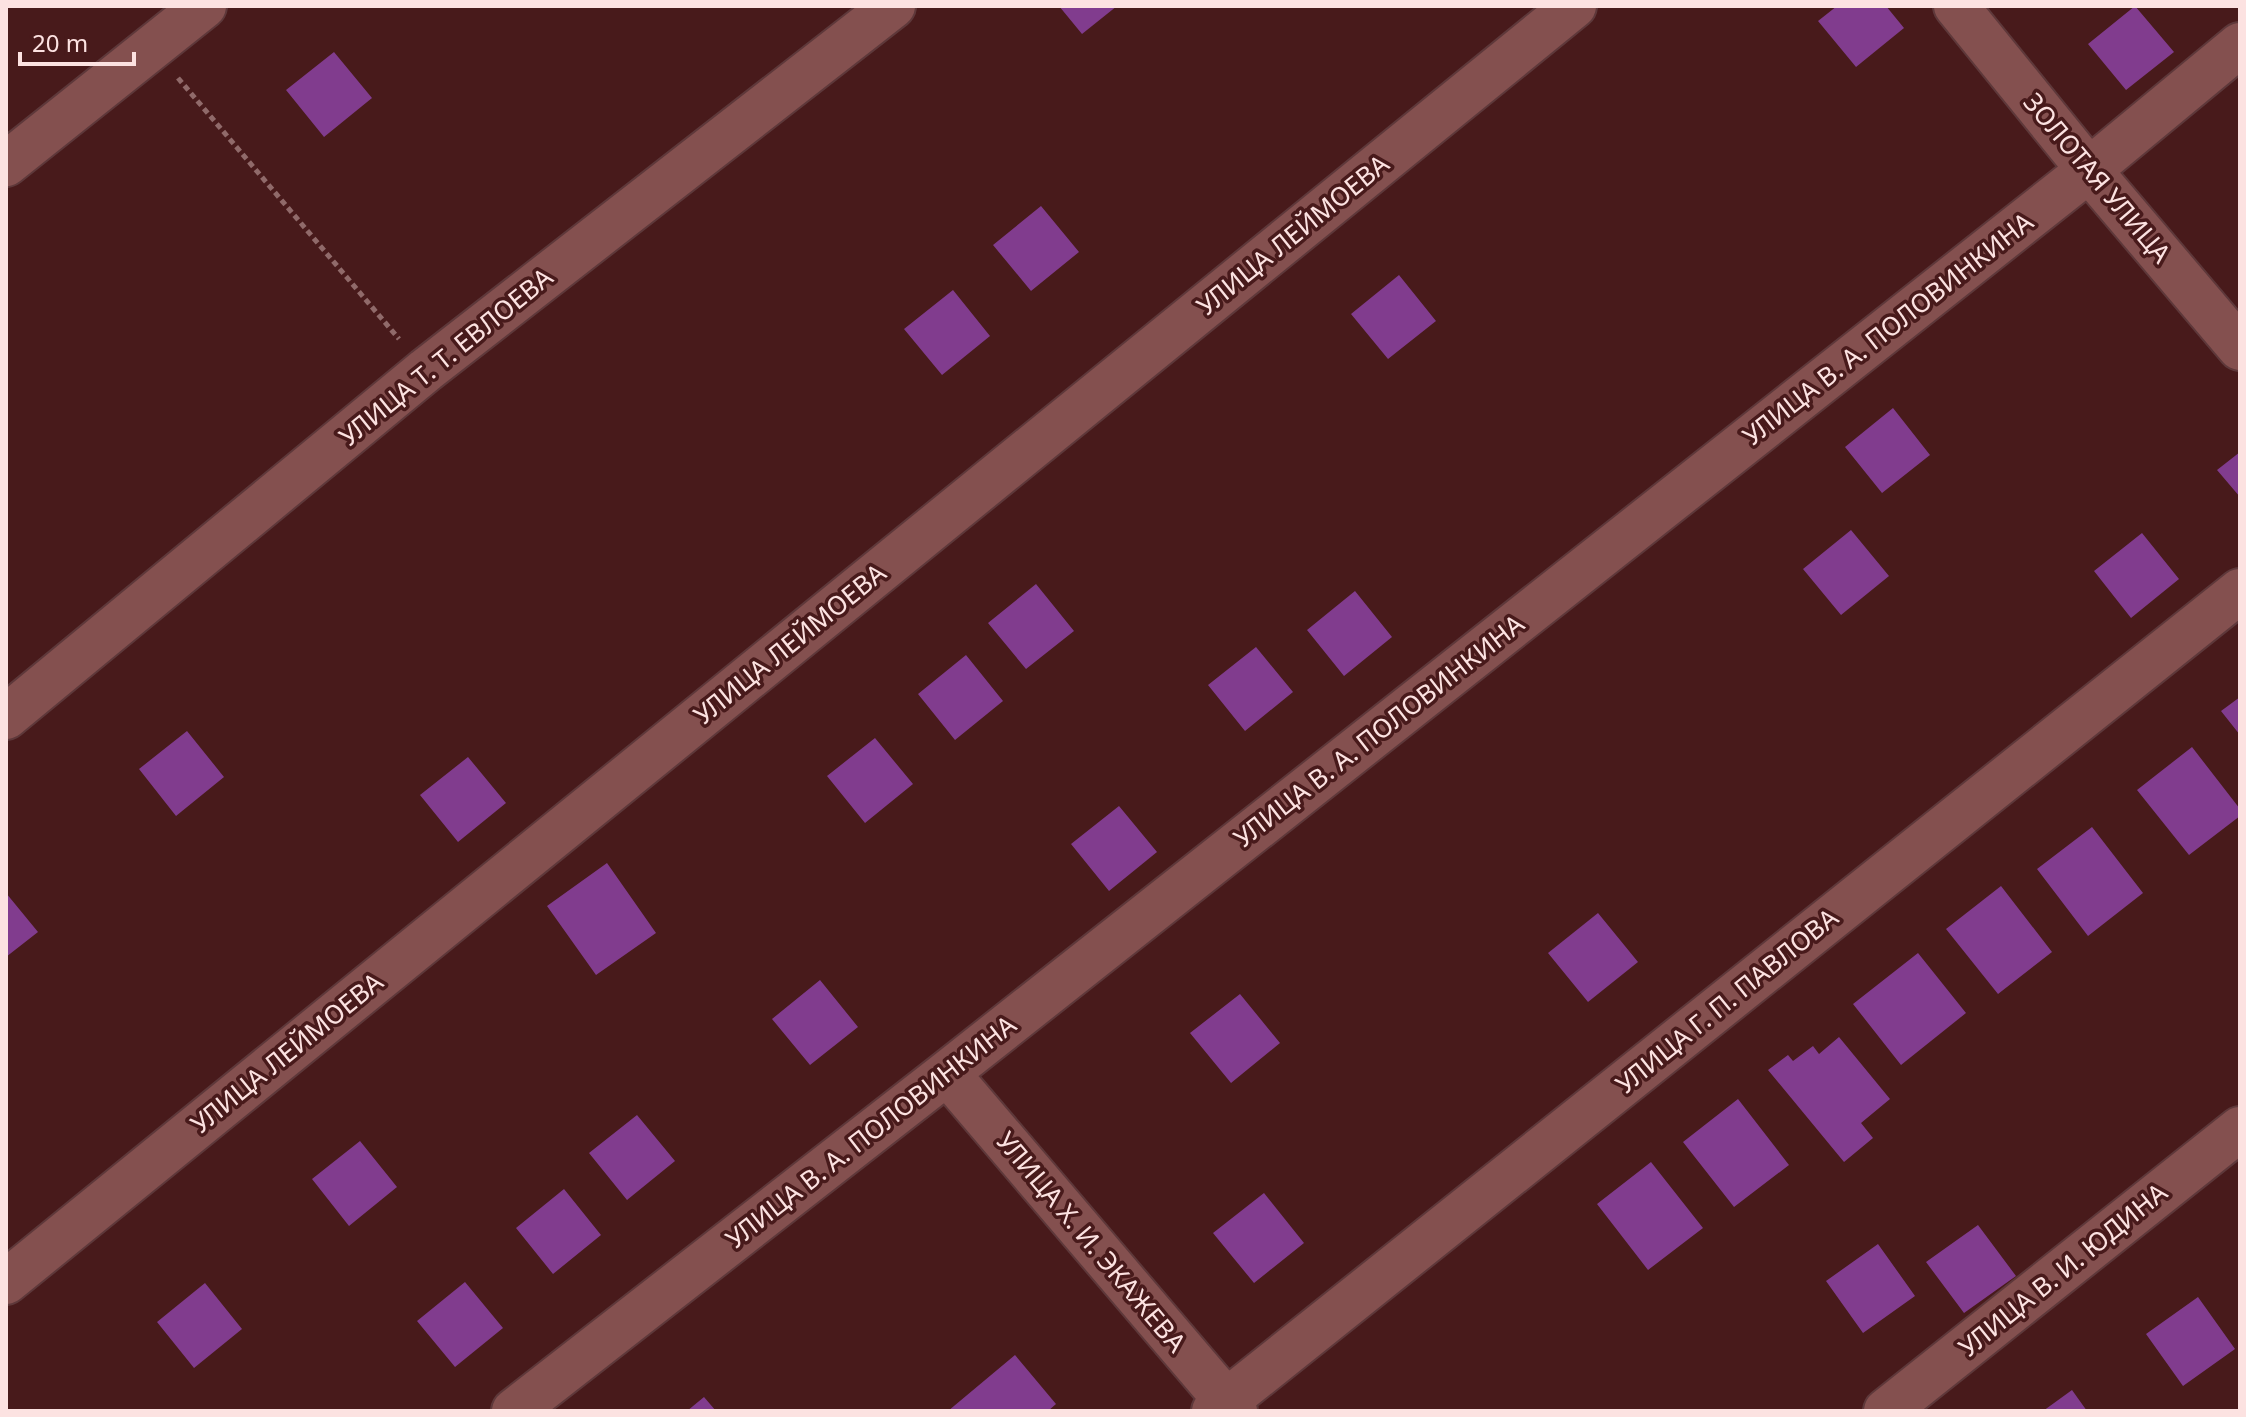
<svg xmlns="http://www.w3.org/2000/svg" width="2246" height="1417" font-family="'Noto Sans',sans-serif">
  <rect width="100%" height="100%" fill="#481a1b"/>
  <path fill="#813c8e" d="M1059 6H1117L1082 34Z
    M1837 6H1886L1904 28 1856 67 1818 21Z
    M2135 6 2174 52 2126 90 2088 44Z
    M334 52 372 98 324 137 286 90Z
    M1041 206 1079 252 1031 291 993 245Z
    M1399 275 1436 321 1388 359 1351 314Z
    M953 290 990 336 942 375 904 329Z
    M1893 408 1930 455 1882 493 1845 447Z
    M2240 452V497L2217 470Z
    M1851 530 1889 576 1841 615 1803 569Z
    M2142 533 2179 579 2131 618 2094 571Z
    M1036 584 1074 631 1026 669 988 623Z
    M1355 591 1392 637 1344 676 1307 630Z
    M1256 647 1293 692 1245 731 1208 685Z
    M966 655 1003 701 955 740 918 694Z
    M2240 697V735L2221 711Z
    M187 731 224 777 176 816 139 769Z
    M875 738 913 784 865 823 827 776Z
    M2192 747 2240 809V816L2189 855 2137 790Z
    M468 757 506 803 458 842 420 795Z
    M1119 806 1157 852 1109 891 1071 844Z
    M2092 827 2143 893 2088 936 2037 869Z
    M607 863 656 933 596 975 547 906Z
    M2001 886 2052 952 1998 994 1946 929Z
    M6 893 38 932 6 957Z
    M1598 913 1638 962 1588 1002 1548 953Z
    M1918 953 1966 1013 1901 1065 1853 1004Z
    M820 980 858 1027 810 1065 772 1019Z
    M1240 994 1280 1043 1231 1083 1190 1033Z
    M1839 1037 1890 1099 1861 1123 1873 1138 1844 1162 1768 1070 1788 1055 1793 1061 1813 1046 1819 1054Z
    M1738 1099 1789 1165 1734 1207 1683 1142Z
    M637 1115 675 1161 627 1200 589 1153Z
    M360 1141 397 1187 349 1226 312 1179Z
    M1651 1162 1703 1228 1648 1270 1597 1204Z
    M564 1189 601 1235 553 1274 516 1228Z
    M1264 1193 1304 1243 1254 1283 1213 1233Z
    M1978 1225 2016 1276 1964 1313 1926 1262Z
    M1878 1244 1915 1296 1863 1333 1826 1281Z
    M465 1282 503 1328 455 1367 417 1321Z
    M205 1283 242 1329 194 1368 157 1322Z
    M2198 1297 2235 1349 2183 1386 2146 1334Z
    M1015 1355 1056 1404 1048 1411H948Z
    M2072 1390 2087 1411H2043Z
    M704 1397 716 1411H687Z"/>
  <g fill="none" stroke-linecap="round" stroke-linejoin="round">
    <g stroke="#5e383a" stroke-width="48">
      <path id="minor" d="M1956 6 2089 170 2240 348
        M6 164 204 6
        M6 717 426 370 893 6
        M947 1073 1235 1411
        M6 1282 1574 6
        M514 1411 947 1073 2089 170 2240 45
        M1214 1411 2240 591
        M1886 1411 2240 1129"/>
    </g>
    <path stroke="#906a6a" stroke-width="5" stroke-dasharray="6 4" stroke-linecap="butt" d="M178 78 399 339"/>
    <use href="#minor" stroke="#84504f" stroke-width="44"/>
  </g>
  <g text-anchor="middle" stroke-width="7" stroke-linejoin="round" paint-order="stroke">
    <g font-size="26" fill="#fce2e1" stroke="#481a1b">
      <text transform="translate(2097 178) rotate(50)" y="9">ЗОЛОТАЯ УЛИЦА</text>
      <text transform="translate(1293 235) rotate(-39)" y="9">УЛИЦА ЛЕЙМОЕВА</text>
      <text transform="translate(1888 329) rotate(-38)" y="9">УЛИЦА В. А. ПОЛОВИНКИНА</text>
      <text transform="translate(446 357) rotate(-39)" y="9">УЛИЦА Т. Т. ЕВЛОЕВА</text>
      <text transform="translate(790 644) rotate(-39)" y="9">УЛИЦА ЛЕЙМОЕВА</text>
      <text transform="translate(1379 731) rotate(-38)" y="9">УЛИЦА В. А. ПОЛОВИНКИНА</text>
      <text transform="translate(1727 1001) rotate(-39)" y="9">УЛИЦА Г. П. ПАВЛОВА</text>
      <text transform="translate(287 1053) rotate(-39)" y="9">УЛИЦА ЛЕЙМОЕВА</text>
      <text transform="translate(871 1132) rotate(-38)" y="9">УЛИЦА В. А. ПОЛОВИНКИНА</text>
      <text transform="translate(1091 1242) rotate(50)" y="9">УЛИЦА Х. И. ЭКАЖЕВА</text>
      <text transform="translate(2063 1270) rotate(-39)" y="9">УЛИЦА В. И. ЮДИНА</text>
    </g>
  </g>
  <rect width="2246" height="1417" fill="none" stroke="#fce2e1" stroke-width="16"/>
  <path d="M20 52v12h114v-12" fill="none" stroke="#fce2e1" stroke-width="4"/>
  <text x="32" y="52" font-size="24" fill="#fce2e1" stroke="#481a1b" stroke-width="6" paint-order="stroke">20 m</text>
</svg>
